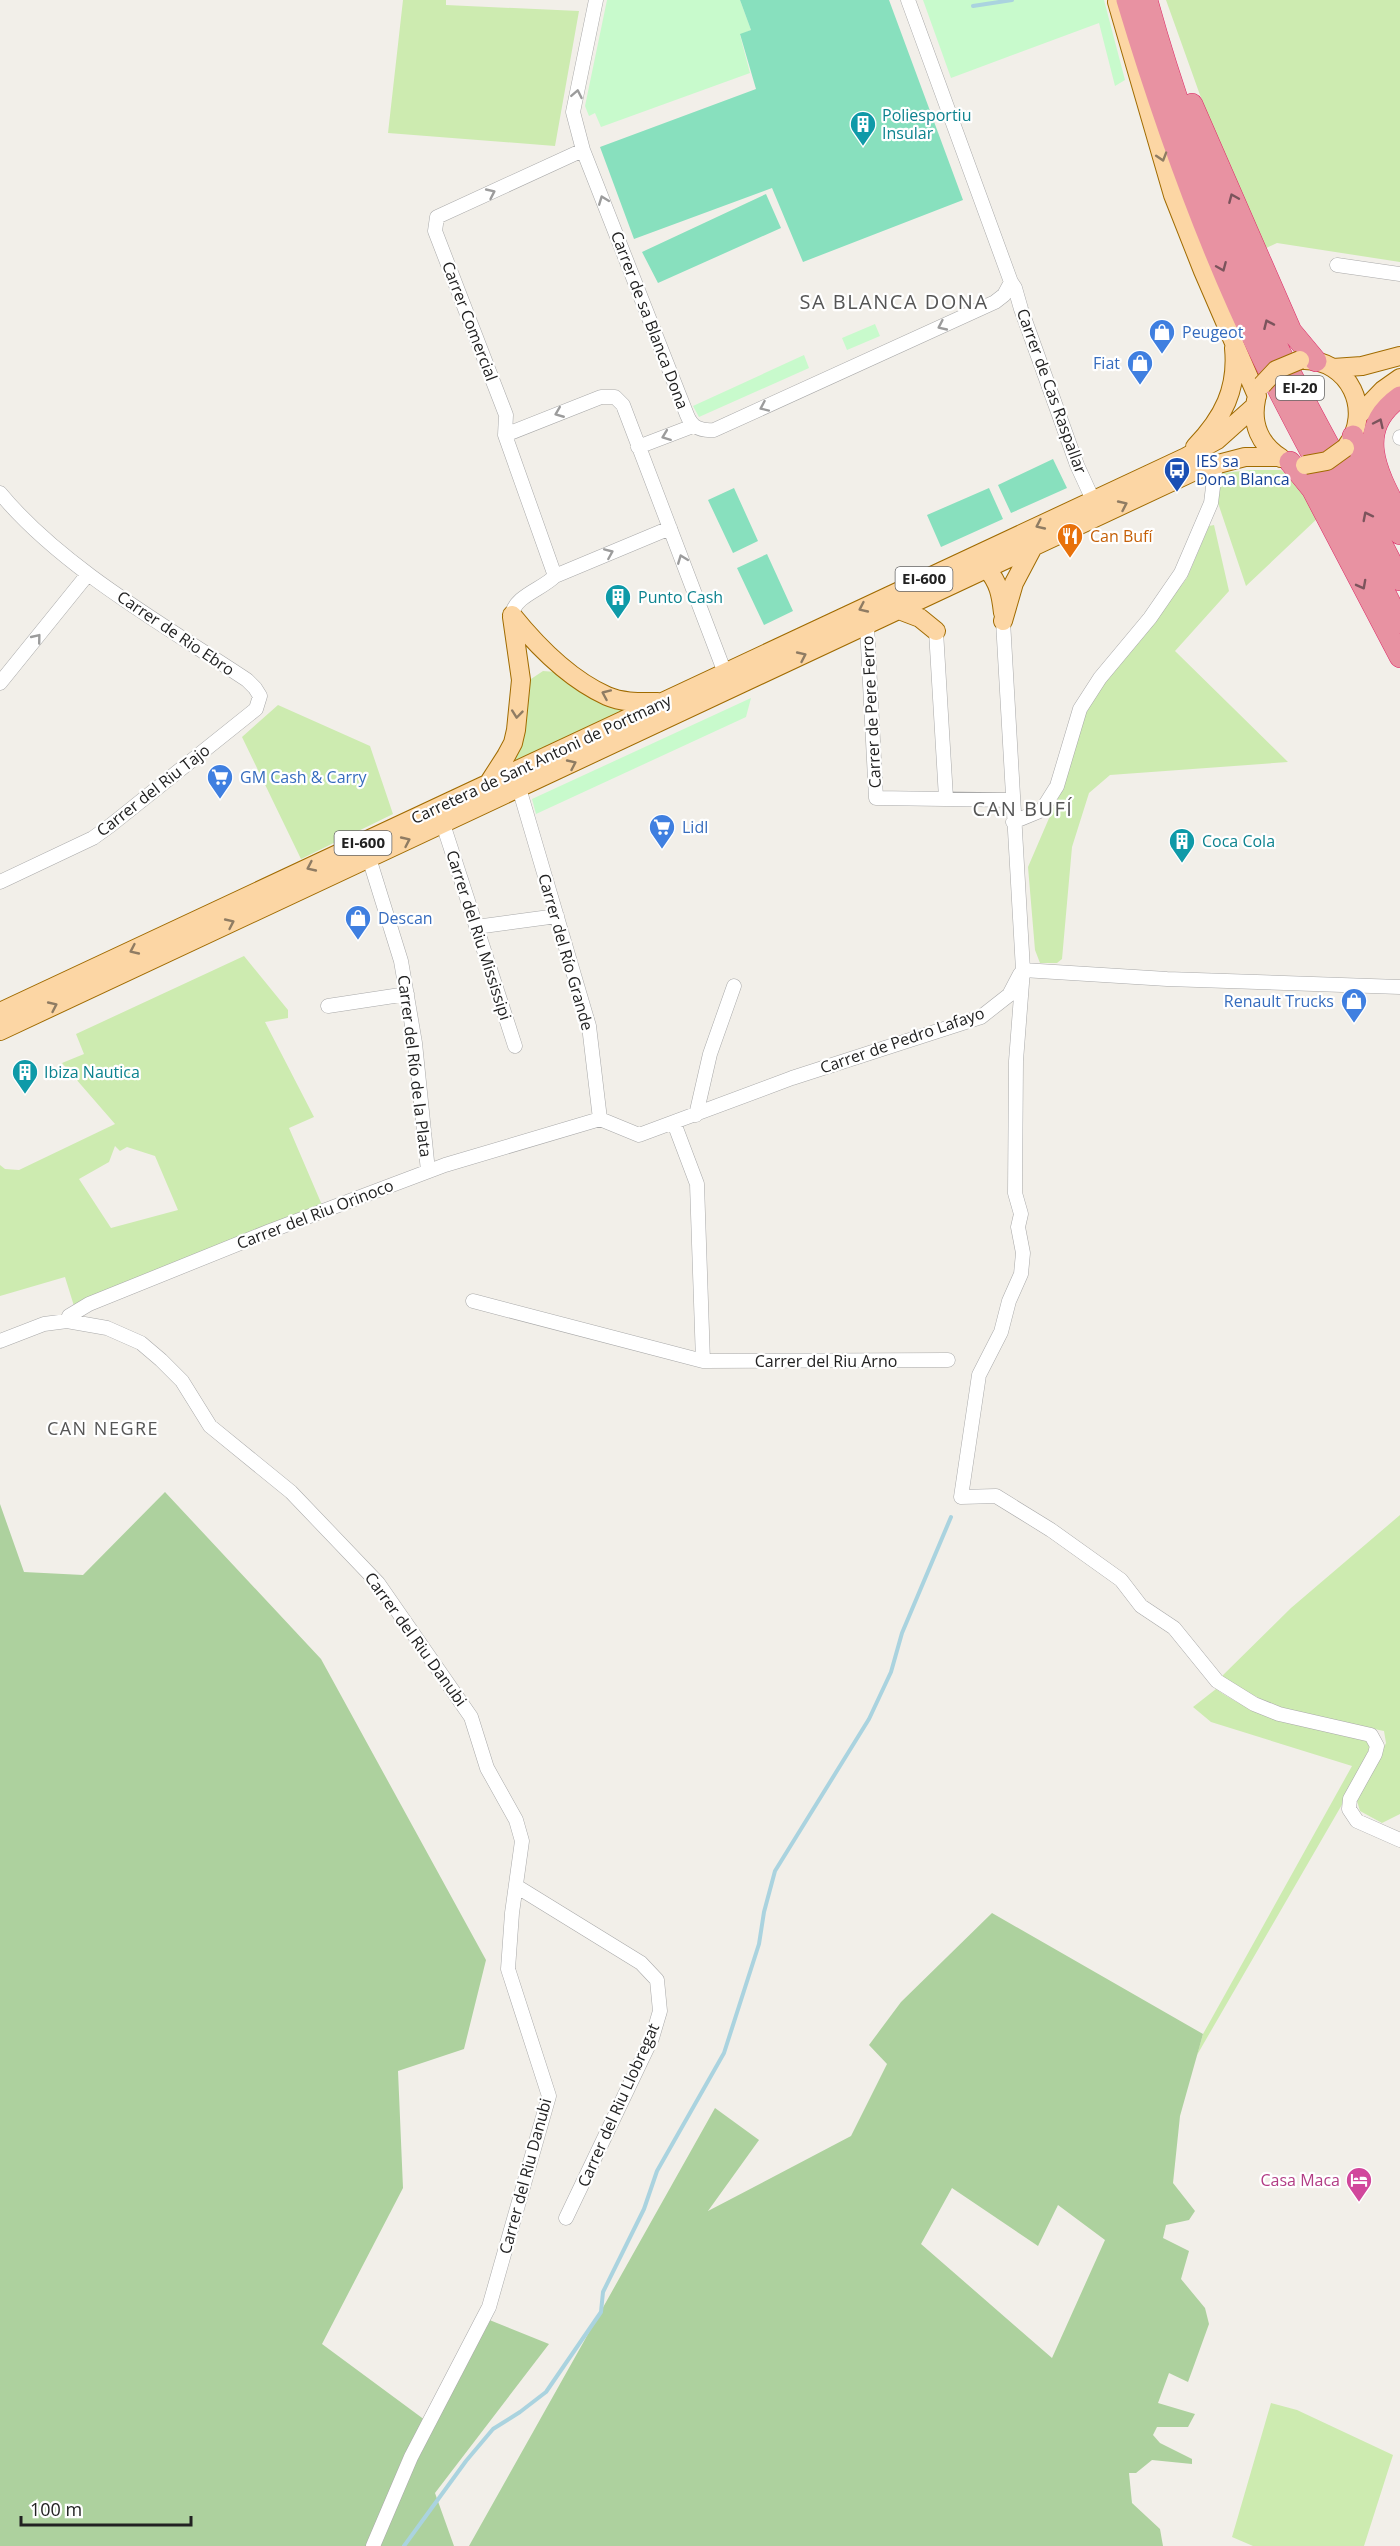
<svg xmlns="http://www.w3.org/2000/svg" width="1400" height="2546" font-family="'Open Sans',sans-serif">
  <rect width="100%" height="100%" fill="#f2efe9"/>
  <path fill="#cdebb0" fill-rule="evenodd" d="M403 0H446V5L579 11 555 146 388 133Z
    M1166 0H1400V262L1277 243 1262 250 1205 109Z
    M1252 470H1281L1307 492 1320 516 1246 586 1218 503 1222 473Z
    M1214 525 1229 591 1175 651 1288 762 1110 775 1089 793 1072 847 1062 959 1057 963H1040L1035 950 1028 867 1059 795 1087 705 1150 627 1187 578 1209 526Z
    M543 671 556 672 632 707 508 766 522 699 531 679Z
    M278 705 370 746 393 814 301 859 242 737Z
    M244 956 288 1010V1018L265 1022 314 1117 289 1128 322 1205 197 1253 74 1306 65 1277 0 1296V1165L5 1169 19 1170 115 1124 62 1063 84 1054 76 1034ZM115 1146 120 1151 127 1147 155 1156 178 1210 111 1228 79 1179 109 1162Z
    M1400 1515V1814L1382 1823 1360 1811 1357 1801 1386 1743 1384 1731 1282 1710 1220 1678 1291 1608Z
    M1216 1689C1260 1721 1318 1729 1369 1741L1371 1750 1362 1770 1197 2055 1203 2034 1352 1766 1211 1722 1193 1707Z
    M1271 2403 1297 2410 1393 2455 1364 2546H1253L1232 2537Z"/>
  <path fill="#add19e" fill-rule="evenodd" d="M165 1492 321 1659 486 1960 464 2049 398 2071 403 2188 322 2344 433 2426 487 2319 549 2344 435 2493 454 2546H0V1504L24 1572 83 1575Z
    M992 1913 1203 2034 1180 2116 1173 2183 1195 2211 1189 2220 1166 2225 1163 2238 1189 2251 1181 2279 1205 2308 1209 2324 1188 2382 1169 2373 1158 2403 1195 2414 1188 2427H1157L1153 2435 1160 2443 1192 2459V2464L1152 2460 1136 2473H1129L1132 2503 1160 2529 1163 2546H469L715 2108 759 2140 708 2211 851 2136 887 2064 869 2045 901 2002ZM952 2188 1038 2246 1058 2205 1105 2240 1052 2358 921 2244Z"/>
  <path fill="#c8facc" d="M607 0H740L751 30 740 35 750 73 601 127 595 113 589 116 585 106Z
    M923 0H1104L1125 80 1115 86 1099 23 951 78Z
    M875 324 880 336 847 350 842 338Z
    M804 355 809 368 699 417 693 406Z
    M751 698 746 717 536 814 532 799Z"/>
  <path fill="#88e0be" d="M740 0H889L963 200 803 262 772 188 634 239 600 147 756 89 740 34 751 30Z
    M766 194 781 228 658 283 642 252Z
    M1053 459 1067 488 1011 513 998 485Z
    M734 488 758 541 733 553 708 500Z
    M989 488 1003 519 941 547 927 515Z
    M767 554 793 611 764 625 737 568Z"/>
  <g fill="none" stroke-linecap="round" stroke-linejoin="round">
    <path stroke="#aad3df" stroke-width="4" d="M973 6 1012 0
      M404 2546 466 2461 493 2429 520 2412 546 2392 601 2312 603 2292 644 2209 657 2171 724 2053 759 1944 764 1912 775 1871 869 1719 891 1672 902 1633 951 1517"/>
    <g stroke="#a9a9a9" stroke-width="15">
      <path id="minor" d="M596 0 573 112 583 150 687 415C692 428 701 431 714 430L995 302 1004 295 1011 282
        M908 0 1011 282 1015 288 1021 309 1077 465 1093 500
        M1337 265 1400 274
        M505 435 601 397H615L623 405 725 673
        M1400 437V438
        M638 447 693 426
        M0 493C62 568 166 626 247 680L255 688 260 696 256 709 111 825 93 838 0 882
        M555 576 505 435 506 415 435 231 437 217 583 150
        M512 615C514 596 543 589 555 576L670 528
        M1003 621 1023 970 1016 1061 1015 1193 1021 1214 1018 1227 1023 1253 1021 1274 1009 1301 1001 1332 979 1375 961 1497 996 1496 1051 1530 1121 1580 1141 1606 1174 1628 1217 1681 1254 1704 1279 1714 1371 1735 1377 1746 1375 1754 1350 1799 1349 1809 1357 1821 1400 1840
        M867 626 876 798 1012 800
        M936 631 946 798
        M0 683 88 574
        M519 788 589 1026 600 1119
        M1013 822 1042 810 1057 786 1080 709 1100 678 1150 618 1181 573 1211 503 1216 463
        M443 824 515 1046
        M369 858 401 961 415 1043 428 1171
        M476 927 557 916
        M1023 970 1167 979 1400 987
        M328 1006 407 994
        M696 1115 710 1054 734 986
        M473 1301 703 1361 697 1184 674 1123
        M67 1321 69 1316 89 1304 270 1231 445 1165 600 1119 639 1135 792 1078 981 1017 1009 995 1020 974
        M0 1341 44 1324 67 1321 107 1328 141 1343 161 1360 182 1381 210 1426 291 1492 378 1583 471 1717 487 1768 516 1820 522 1841 512 1913 508 1969 549 2096 489 2307 411 2457 373 2546
        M703 1361 948 1360
        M516 1886 641 1963 657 1980 660 2011 652 2038 566 2218"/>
    </g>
    <g stroke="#a06b00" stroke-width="20">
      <path id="major" d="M1117 2 1173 195 1203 271 1257 396
        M1303 360C1349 359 1374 411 1346 447
        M1333 368 1362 366 1400 356
        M1256 400C1251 424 1260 445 1281 458
        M1358 416 1383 390 1400 378
        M1195 447C1223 418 1238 389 1234 348
        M987 569C999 583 1001 595 1003 613
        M899 610 920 618 936 631
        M512 615C537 646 569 679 607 696 623 703 641 702 658 702
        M1003 621 1014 583 1033 547
        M488 784 506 756 513 743 516 730 521 680 512 617
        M0 1012 1186 457 1217 440 1255 406
        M0 1031 1199 469 1245 457H1279"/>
    </g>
    <g stroke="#dc2a67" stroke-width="22">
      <path id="highway" d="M1127 0C1164 123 1207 245 1264 361 1307 449 1357 534 1400 623
        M1147 0C1180 120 1226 237 1279 350 1317 428 1362 502 1400 580
        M1192 104 1291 331 1316 361
        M1400 397C1352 431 1379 476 1400 516
        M1353 436 1356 452 1400 534
        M1290 462 1312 489 1400 657"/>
    </g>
    <use href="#minor" stroke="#fff" stroke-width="14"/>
    <use href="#major" stroke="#fcd6a4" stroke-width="18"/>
    <use href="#highway" stroke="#e892a2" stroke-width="21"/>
    <g stroke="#a06b00" stroke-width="20" stroke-linecap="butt">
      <path id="major-bridge" d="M1262 385 1276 370 1300 360
        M1305 465 1327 461 1345 448"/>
    </g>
    <use href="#major-bridge" stroke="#fcd6a4" stroke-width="18"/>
  </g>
  <defs><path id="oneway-chevron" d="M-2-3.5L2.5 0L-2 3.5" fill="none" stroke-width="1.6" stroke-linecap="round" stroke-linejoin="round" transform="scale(1.5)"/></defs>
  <g stroke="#9c9c9c">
    <use href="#oneway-chevron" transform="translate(577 94) rotate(-79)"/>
    <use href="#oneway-chevron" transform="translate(491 193) rotate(-25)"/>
    <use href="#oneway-chevron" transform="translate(603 200) rotate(-111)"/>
    <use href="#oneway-chevron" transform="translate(942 326) rotate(155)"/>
    <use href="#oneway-chevron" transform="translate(764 407) rotate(156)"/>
    <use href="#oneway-chevron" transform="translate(559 413) rotate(158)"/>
    <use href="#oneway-chevron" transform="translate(666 436) rotate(159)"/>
    <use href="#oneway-chevron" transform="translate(609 553) rotate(-23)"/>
    <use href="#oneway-chevron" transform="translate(682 559) rotate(-111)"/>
    <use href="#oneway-chevron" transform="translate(37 638) rotate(-51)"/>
  </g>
  <g stroke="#8f7c63">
    <use href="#oneway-chevron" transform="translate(1162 157) rotate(73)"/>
    <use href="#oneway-chevron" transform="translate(1123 505) rotate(-25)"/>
    <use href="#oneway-chevron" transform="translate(1040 525) rotate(155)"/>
    <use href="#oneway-chevron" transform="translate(863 608) rotate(155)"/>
    <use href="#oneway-chevron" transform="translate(802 656) rotate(-25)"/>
    <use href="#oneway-chevron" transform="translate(606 694) rotate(-156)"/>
    <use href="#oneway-chevron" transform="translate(517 714) rotate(96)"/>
    <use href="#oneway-chevron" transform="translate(572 764) rotate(-25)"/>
    <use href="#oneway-chevron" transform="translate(406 841) rotate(-25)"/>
    <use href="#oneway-chevron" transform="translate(311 867) rotate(155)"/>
    <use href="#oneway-chevron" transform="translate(230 923) rotate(-25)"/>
    <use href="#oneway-chevron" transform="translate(134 950) rotate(155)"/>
    <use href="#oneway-chevron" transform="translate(53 1006) rotate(-25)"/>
  </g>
  <g stroke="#7b545c">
    <use href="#oneway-chevron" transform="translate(1233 198) rotate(-113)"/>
    <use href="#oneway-chevron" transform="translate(1222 267) rotate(67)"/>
    <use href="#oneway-chevron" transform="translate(1268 324) rotate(-114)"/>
    <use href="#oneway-chevron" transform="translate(1379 423) rotate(-65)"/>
    <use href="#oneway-chevron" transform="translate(1367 516) rotate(-117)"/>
    <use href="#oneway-chevron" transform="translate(1362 585) rotate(62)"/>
  </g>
  <defs>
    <g id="building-pin" transform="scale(1.35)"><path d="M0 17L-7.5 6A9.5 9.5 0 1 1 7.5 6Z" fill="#0f9aa8" stroke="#fff"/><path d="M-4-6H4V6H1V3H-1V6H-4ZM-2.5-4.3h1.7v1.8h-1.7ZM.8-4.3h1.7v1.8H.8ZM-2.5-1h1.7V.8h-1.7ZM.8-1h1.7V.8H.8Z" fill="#fff"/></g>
    <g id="shop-pin" transform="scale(1.35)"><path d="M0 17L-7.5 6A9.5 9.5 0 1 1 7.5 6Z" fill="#3f7fe0" stroke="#fff"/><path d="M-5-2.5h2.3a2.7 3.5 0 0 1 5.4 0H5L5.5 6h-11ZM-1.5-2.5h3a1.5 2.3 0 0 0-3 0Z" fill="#fff"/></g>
    <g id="bus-pin" transform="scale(1.35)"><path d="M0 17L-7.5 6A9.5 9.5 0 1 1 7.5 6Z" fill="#1a4fb4" stroke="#fff"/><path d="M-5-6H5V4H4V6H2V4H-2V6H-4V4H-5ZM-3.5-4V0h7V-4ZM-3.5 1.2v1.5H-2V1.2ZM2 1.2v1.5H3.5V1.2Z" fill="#fff"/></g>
    <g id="restaurant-pin" transform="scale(1.35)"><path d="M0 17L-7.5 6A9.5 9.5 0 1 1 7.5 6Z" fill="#e8710a" stroke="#fff"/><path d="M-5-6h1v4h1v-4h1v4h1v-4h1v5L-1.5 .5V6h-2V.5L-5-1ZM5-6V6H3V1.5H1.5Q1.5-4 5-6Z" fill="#fff"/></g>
    <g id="supermarket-pin" transform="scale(1.35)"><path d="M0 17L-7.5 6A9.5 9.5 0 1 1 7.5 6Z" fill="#3f7fe0" stroke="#fff"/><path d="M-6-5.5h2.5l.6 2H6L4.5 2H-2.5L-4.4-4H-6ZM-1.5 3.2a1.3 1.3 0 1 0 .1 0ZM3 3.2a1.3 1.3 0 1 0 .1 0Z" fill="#fff"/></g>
    <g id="hotel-pin" transform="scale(1.35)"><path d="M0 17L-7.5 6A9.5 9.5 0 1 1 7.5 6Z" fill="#d1479c" stroke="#fff"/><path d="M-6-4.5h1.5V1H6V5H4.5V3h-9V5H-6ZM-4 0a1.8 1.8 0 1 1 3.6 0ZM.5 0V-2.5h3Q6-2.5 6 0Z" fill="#fff"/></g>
  </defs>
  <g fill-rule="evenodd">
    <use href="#building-pin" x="863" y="124"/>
    <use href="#shop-pin" x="1162" y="332"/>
    <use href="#shop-pin" x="1140" y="363"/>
    <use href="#bus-pin" x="1177" y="470"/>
    <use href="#restaurant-pin" x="1070" y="536"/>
    <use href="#building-pin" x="618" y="597"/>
    <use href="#supermarket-pin" x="220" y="777"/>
    <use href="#supermarket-pin" x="662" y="827"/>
    <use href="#building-pin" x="1182" y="841"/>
    <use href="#shop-pin" x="358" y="918"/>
    <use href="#shop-pin" x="1354" y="1001"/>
    <use href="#building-pin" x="25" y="1072"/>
    <use href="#hotel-pin" x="1359" y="2180"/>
  </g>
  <g text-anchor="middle" stroke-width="4.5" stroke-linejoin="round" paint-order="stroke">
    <g fill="#fff" stroke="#646464" stroke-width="1.5">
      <rect x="1276" y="376" width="48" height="24" rx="4.5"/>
      <rect x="895.5" y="567" width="57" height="24" rx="4.5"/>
      <rect x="334.5" y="831" width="57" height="24" rx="4.5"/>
    </g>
    <g font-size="15" font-weight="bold" fill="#222">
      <text x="1300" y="393">EI-20</text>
      <text x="924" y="584">EI-600</text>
      <text x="363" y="848">EI-600</text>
    </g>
    <g font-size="16" fill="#0d838f" stroke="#fff" text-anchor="start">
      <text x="882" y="121">Poliesportiu<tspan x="882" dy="18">Insular</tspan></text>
      <text x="638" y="603">Punto Cash</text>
      <text x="1202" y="847">Coca Cola</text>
      <text x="44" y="1078">Ibiza Nautica</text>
    </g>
    <g font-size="16" fill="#222" stroke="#fff">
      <text transform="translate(650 320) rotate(69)" y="6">Carrer de sa Blanca Dona</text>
      <text transform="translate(470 321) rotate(69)" y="6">Carrer Comercial</text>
      <text transform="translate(1052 391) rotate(70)" y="6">Carrer de Cas Raspallar</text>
      <text transform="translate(176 633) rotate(34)" y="6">Carrer de Rio Ebro</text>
      <text transform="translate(871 712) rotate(-93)" y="6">Carrer de Pere Ferro</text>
      <text transform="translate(541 759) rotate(-25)" y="6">Carretera de Sant Antoni de Portmany</text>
      <text transform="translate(153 790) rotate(-38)" y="6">Carrer del Riu Tajo</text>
      <text transform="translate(479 935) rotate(72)" y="6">Carrer del Riu Mississipi</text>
      <text transform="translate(566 952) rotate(74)" y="6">Carrer del Río Grande</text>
      <text transform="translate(902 1040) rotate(-19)" y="6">Carrer de Pedro Lafayo</text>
      <text transform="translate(415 1066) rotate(83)" y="6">Carrer del Río de la Plata</text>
      <text transform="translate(315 1214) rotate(-21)" y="6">Carrer del Riu Orinoco</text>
      <text x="826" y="1367">Carrer del Riu Arno</text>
      <text transform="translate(416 1639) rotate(54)" y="6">Carrer del Riu Danubi</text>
      <text transform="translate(618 2105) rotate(-66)" y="6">Carrer del Riu Llobregat</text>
      <text transform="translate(525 2176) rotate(-75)" y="6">Carrer del Riu Danubi</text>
    </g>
    <g font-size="16" fill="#366cbe" stroke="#fff" text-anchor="start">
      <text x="1182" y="338">Peugeot</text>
      <text x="1120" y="369" text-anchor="end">Fiat</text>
      <text x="240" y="783">GM Cash &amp; Carry</text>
      <text x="682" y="833">Lidl</text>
      <text x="378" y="924">Descan</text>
      <text x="1334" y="1007" text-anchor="end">Renault Trucks</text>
    </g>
    <g font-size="16" fill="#164399" stroke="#fff" text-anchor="start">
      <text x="1196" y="467">IES sa<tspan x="1196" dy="18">Dona Blanca</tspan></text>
    </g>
    <g font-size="16" fill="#c56008" stroke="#fff" text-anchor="start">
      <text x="1090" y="542">Can Bufí</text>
    </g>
    <g font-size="16" fill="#b23c85" stroke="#fff" text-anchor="end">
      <text x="1340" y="2186">Casa Maca</text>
    </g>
    <g font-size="18" letter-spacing="1.5" fill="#555" stroke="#fff">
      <text x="103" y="1435">CAN NEGRE</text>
    </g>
    <g font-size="20" letter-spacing="1.5" fill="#555" stroke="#fff">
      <text x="894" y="309">SA BLANCA DONA</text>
      <text x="1023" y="816">CAN BUFÍ</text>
    </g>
  </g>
  <path d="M21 2516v9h170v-9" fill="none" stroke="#222222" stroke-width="3"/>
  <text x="30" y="2516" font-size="18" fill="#222222" stroke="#ffffff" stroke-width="4.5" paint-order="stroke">100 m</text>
</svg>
